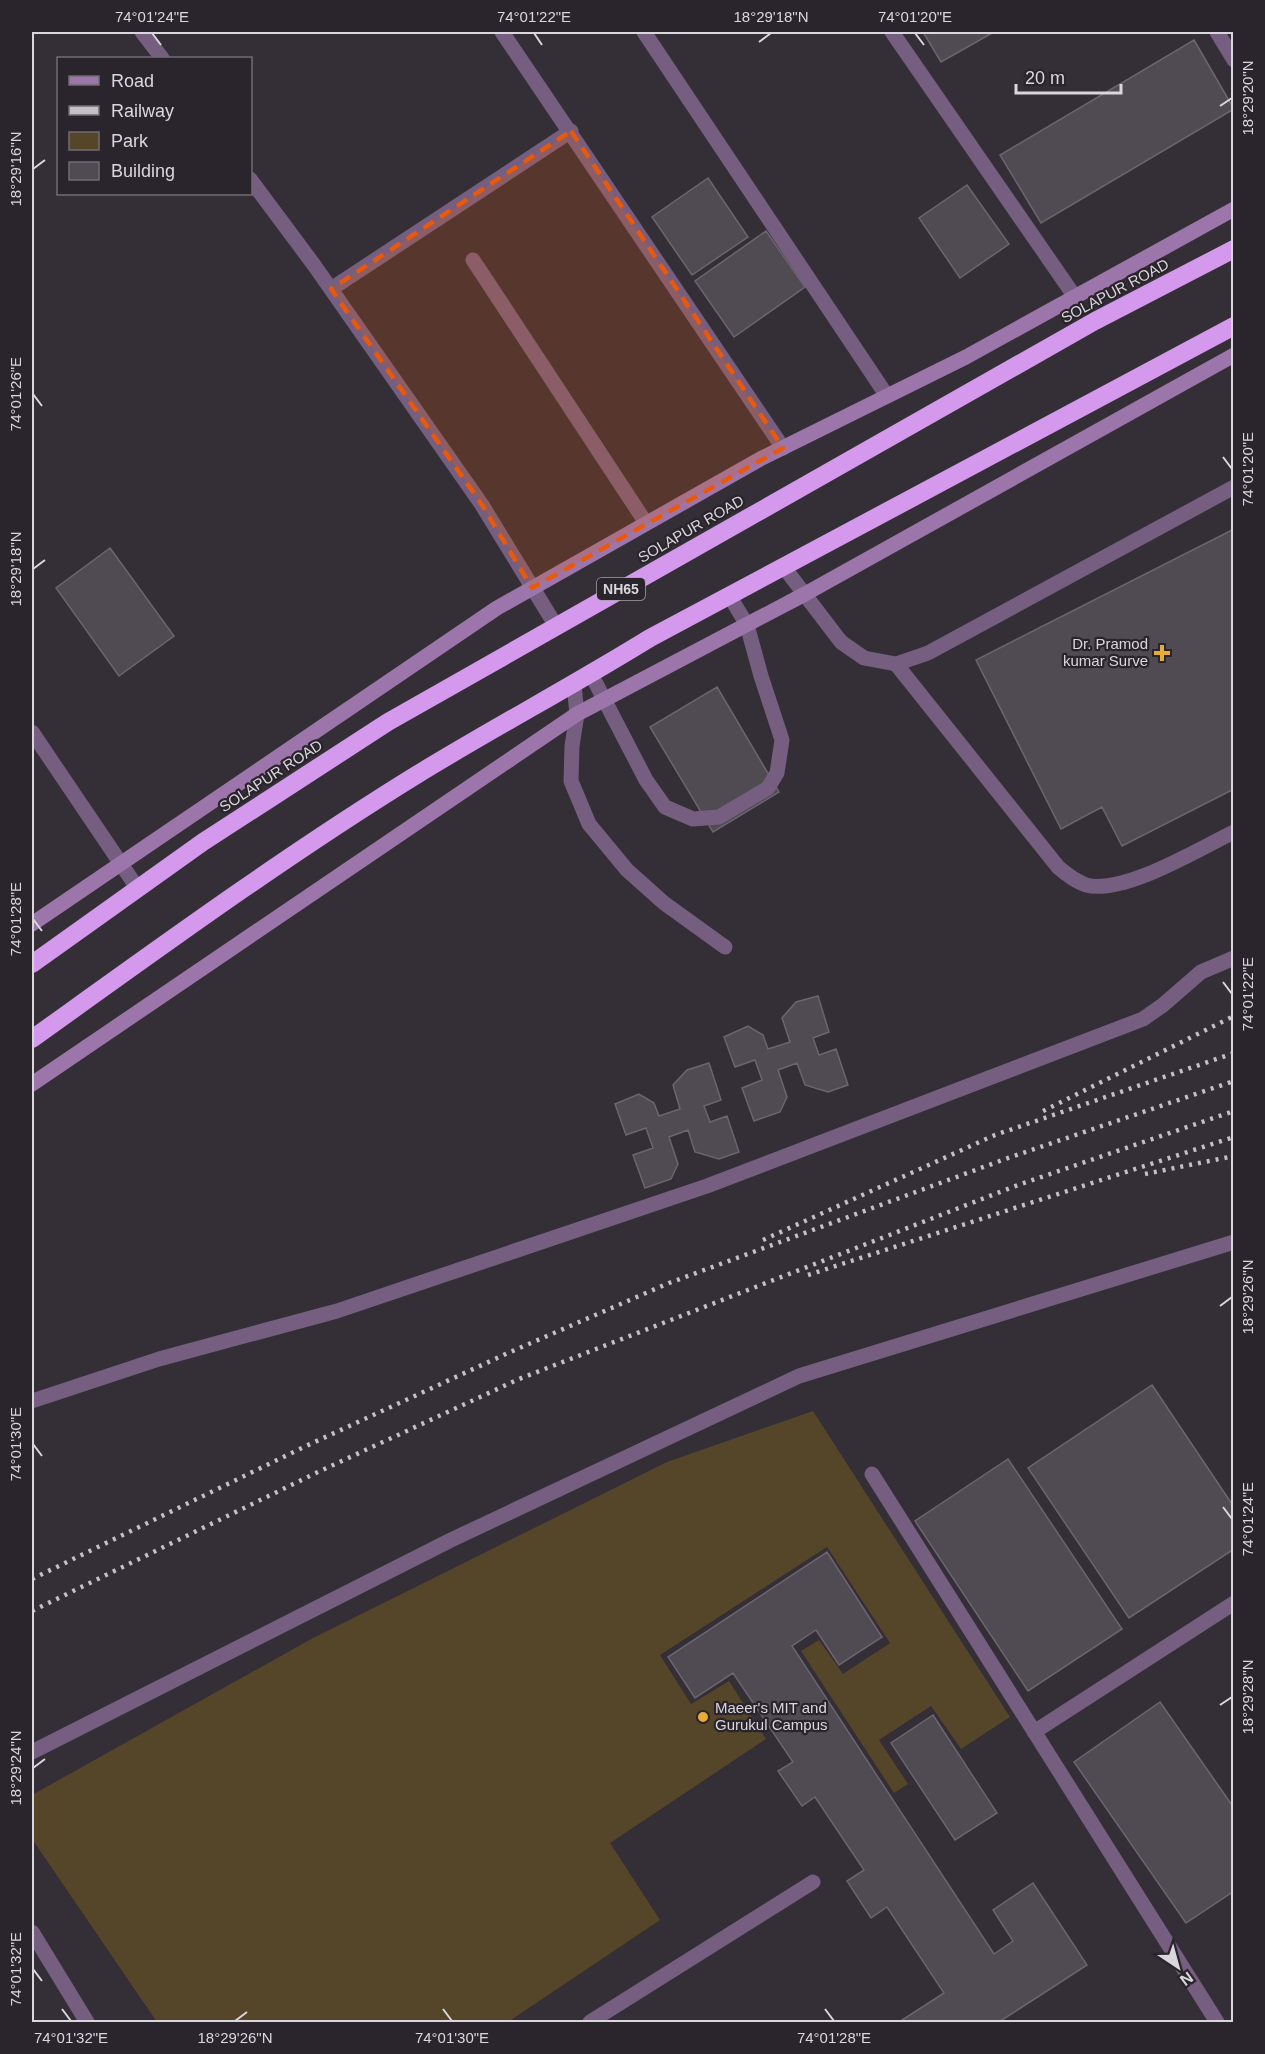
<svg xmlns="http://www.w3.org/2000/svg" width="1265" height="2054" font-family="Arial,sans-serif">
  <rect width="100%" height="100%" fill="#342e36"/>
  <path fill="#554529" d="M813 1411 1010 1717 961 1749 931 1706 879 1740 908 1784 894 1793 801 1651 819 1640 843 1674 890 1643 827 1547 660 1655 691 1704 729 1681 766 1739 610 1843 660 1920 508 2022H157L32 1839V1795L313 1638 667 1462Z"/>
  <path fill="#504a53" stroke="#6c656f" stroke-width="1.5" d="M923 32H994L941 62Z
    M1194 40 1234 109 1041 223 1000 155Z
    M708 178 748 237 692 275 652 217Z
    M967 185 1009 244 960 278 919 218Z
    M766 231 805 287 734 337 695 281Z
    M1234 529V789L1122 846 1102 807 1061 829 976 660Z
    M110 548 174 636 119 676 56 588Z
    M717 687 779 792 713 832 650 727Z
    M818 996 829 1032 813 1038 819 1055 836 1049 848 1085 828 1092 805 1085 797 1063 778 1070 787 1097 780 1112 754 1121 742 1088 762 1080 755 1060 735 1067 724 1037 748 1026 763 1035 768 1049 790 1042 782 1018 796 1002Z
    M709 1063 721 1100 704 1106 710 1122 727 1116 739 1152 719 1159 695 1152 688 1130 669 1137 678 1164 671 1179 645 1188 633 1155 653 1148 646 1128 626 1135 615 1104 639 1094 654 1103 659 1116 680 1109 673 1085 687 1070Z
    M1152 1385 1234 1507V1549L1129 1618 1028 1468Z
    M1008 1459 1122 1629 1028 1691 915 1521Z
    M827 1552 882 1637 839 1665 816 1630 792 1646 994 1954 1013 1941 993 1910 1033 1883 1087 1965 999 2022H899L944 1993 887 1907 871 1918 847 1881 864 1870 815 1797 802 1806 778 1771 793 1762 733 1673 695 1698 668 1657Z
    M1160 1702 1234 1808V1891L1186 1923 1074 1762Z
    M933 1715 997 1813 955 1840 891 1743Z"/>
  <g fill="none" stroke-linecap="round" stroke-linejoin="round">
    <path stroke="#755e7f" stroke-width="15" d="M473 260 646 523
      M783 566 841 642 864 658 896 664 928 653 1234 487
      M896 664 1058 867C1066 874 1075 881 1086 885 1124 895 1198 849 1234 832
      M591 674 646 780 665 807 693 819 719 817 768 788 777 773 782 740 761 676 747 625 729 595
      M574 685 577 714 572 746 571 781 589 824 627 870 664 903 725 947
      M872 1474 1217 2022
      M1034 1732 1234 1603
      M32 1752 451 1540 799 1376 1234 1242
      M32 1932 87 2022
      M590 2022 813 1882"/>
    <path stroke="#755e7f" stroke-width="15" d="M142 32 162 58
      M502 32 783 448
      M644 32 887 396
      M892 32 1075 297
      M1217 32 1234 60
      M250 179 314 265 482 505 556 626
      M331 289 571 131
      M32 732 138 889
      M32 1401 159 1359 337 1311 707 1186 1143 1019 1163 1005 1201 972 1234 958"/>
    <path stroke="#9c76ab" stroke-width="15" d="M32 924 497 608 762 458 966 357 1234 209
      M32 1084 577 714 805 594 1234 355"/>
    <path stroke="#d499ec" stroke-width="18" d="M32 964 203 842 388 722 1095 321 1234 249
      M32 1039C159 948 285 856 418 774 495 727 574 685 650 638L1234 326"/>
    <path stroke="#c4c1c6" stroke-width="4.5" stroke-dasharray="3 6" stroke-linecap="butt" d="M1043 1111 1234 1016
      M1145 1174 1234 1156
      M763 1240 995 1135 1234 1053
      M808 1275 1234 1137
      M32 1579 306 1446 508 1353 669 1283 1008 1158 1234 1081
      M32 1611 318 1472 519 1379 1018 1185 1234 1111"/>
  </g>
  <path fill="#e8590c" fill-opacity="0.2" stroke="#e8590c" stroke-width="4.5" stroke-dasharray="12 8" stroke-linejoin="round" d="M571 131 783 448 532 588 482 505 331 289Z"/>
  <path fill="none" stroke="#dad7dc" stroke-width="2" d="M152 33 161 45M534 33 542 45M915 33 924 45M759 42 771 33M1220 106 1232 98M33 169 45 160M33 394 42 406M1223 457 1232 469M33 569 45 560M33 919 42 931M1223 982 1232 994M1220 1306 1232 1297M33 1444 42 1456M1223 1507 1232 1519M1220 1705 1232 1697M33 1768 45 1759M33 1969 42 1981M62 2009 71 2021M443 2009 452 2021M825 2009 834 2021M235 2021 247 2012"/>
  <g fill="#e6ac36" stroke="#2a242c" stroke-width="2">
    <path d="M1159 644h6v6h6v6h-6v6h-6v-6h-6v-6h6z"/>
    <circle cx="703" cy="1717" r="6"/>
  </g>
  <g text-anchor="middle" stroke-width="4.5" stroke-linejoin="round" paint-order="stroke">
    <rect fill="#2a242c" stroke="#a5a1a7" stroke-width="1.5" x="597" y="578" width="48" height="22" rx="4.5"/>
    <g font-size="14" font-weight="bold" fill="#dad7dc">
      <text x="621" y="594">NH65</text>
    </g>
    <g font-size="15" fill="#dad7dc" stroke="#2a242c">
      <text transform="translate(1115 291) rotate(-28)" y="5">SOLAPUR ROAD</text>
      <text transform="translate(691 529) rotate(-30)" y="5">SOLAPUR ROAD</text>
      <text transform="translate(271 776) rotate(-33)" y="5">SOLAPUR ROAD</text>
    </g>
    <g font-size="15" fill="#dad7dc" stroke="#2a242c" text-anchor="end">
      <text x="1148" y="649">Dr. Pramod<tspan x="1148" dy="17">kumar Surve</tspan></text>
      <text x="715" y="1713" text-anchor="start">Maeer's MIT and<tspan x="715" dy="17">Gurukul Campus</tspan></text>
    </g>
  </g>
  <rect width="1265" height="2054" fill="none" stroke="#2a242c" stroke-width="66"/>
  <rect x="57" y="57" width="195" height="138" fill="#2a242c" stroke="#706c72" stroke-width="1.5"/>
  <rect x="69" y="76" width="30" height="9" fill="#9c76ab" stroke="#706c72" stroke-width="1.5"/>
  <text x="111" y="87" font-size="18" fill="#dad7dc">Road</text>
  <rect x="69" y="106" width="30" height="9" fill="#c4c1c6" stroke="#706c72" stroke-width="1.5"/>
  <text x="111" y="117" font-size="18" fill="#dad7dc">Railway</text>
  <rect x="69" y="132" width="30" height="18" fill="#554529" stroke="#706c72" stroke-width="1.5"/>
  <text x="111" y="147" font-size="18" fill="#dad7dc">Park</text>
  <rect x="69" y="162" width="30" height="18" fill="#504a53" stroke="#706c72" stroke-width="1.5"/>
  <text x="111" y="177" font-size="18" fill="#dad7dc">Building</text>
  <g transform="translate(1178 1967) rotate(144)" stroke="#2a242c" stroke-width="4.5" paint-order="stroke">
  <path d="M0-4.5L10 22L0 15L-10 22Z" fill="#dad7dc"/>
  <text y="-9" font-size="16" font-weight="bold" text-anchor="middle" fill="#dad7dc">N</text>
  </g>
  <path d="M1016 84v9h105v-9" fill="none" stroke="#dad7dc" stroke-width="3"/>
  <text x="1025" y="84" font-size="18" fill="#dad7dc" stroke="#2a242c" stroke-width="4.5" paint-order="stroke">20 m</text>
  <rect x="33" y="33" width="1199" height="1988" fill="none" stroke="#dad7dc" stroke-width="2"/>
  <g font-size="15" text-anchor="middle" fill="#dad7dc">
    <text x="152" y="22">74°01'24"E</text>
    <text x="534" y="22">74°01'22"E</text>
    <text x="771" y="22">18°29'18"N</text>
    <text x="915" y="22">74°01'20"E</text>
    <text transform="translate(1248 98) rotate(-90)" y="5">18°29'20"N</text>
    <text transform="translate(16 169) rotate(-90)" y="5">18°29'16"N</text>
    <text transform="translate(16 394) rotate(-90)" y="5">74°01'26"E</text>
    <text transform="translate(1248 469) rotate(-90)" y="5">74°01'20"E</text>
    <text transform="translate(16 569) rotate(-90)" y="5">18°29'18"N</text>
    <text transform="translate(16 919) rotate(-90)" y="5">74°01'28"E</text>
    <text transform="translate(1248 994) rotate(-90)" y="5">74°01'22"E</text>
    <text transform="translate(1248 1297) rotate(-90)" y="5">18°29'26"N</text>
    <text transform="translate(16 1444) rotate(-90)" y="5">74°01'30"E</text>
    <text transform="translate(1248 1519) rotate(-90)" y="5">74°01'24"E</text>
    <text transform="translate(1248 1697) rotate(-90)" y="5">18°29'28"N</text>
    <text transform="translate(16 1768) rotate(-90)" y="5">18°29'24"N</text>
    <text transform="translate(16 1969) rotate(-90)" y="5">74°01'32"E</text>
    <text x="71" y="2043">74°01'32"E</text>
    <text x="235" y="2043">18°29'26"N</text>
    <text x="452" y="2043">74°01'30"E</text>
    <text x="834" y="2043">74°01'28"E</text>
  </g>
</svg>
